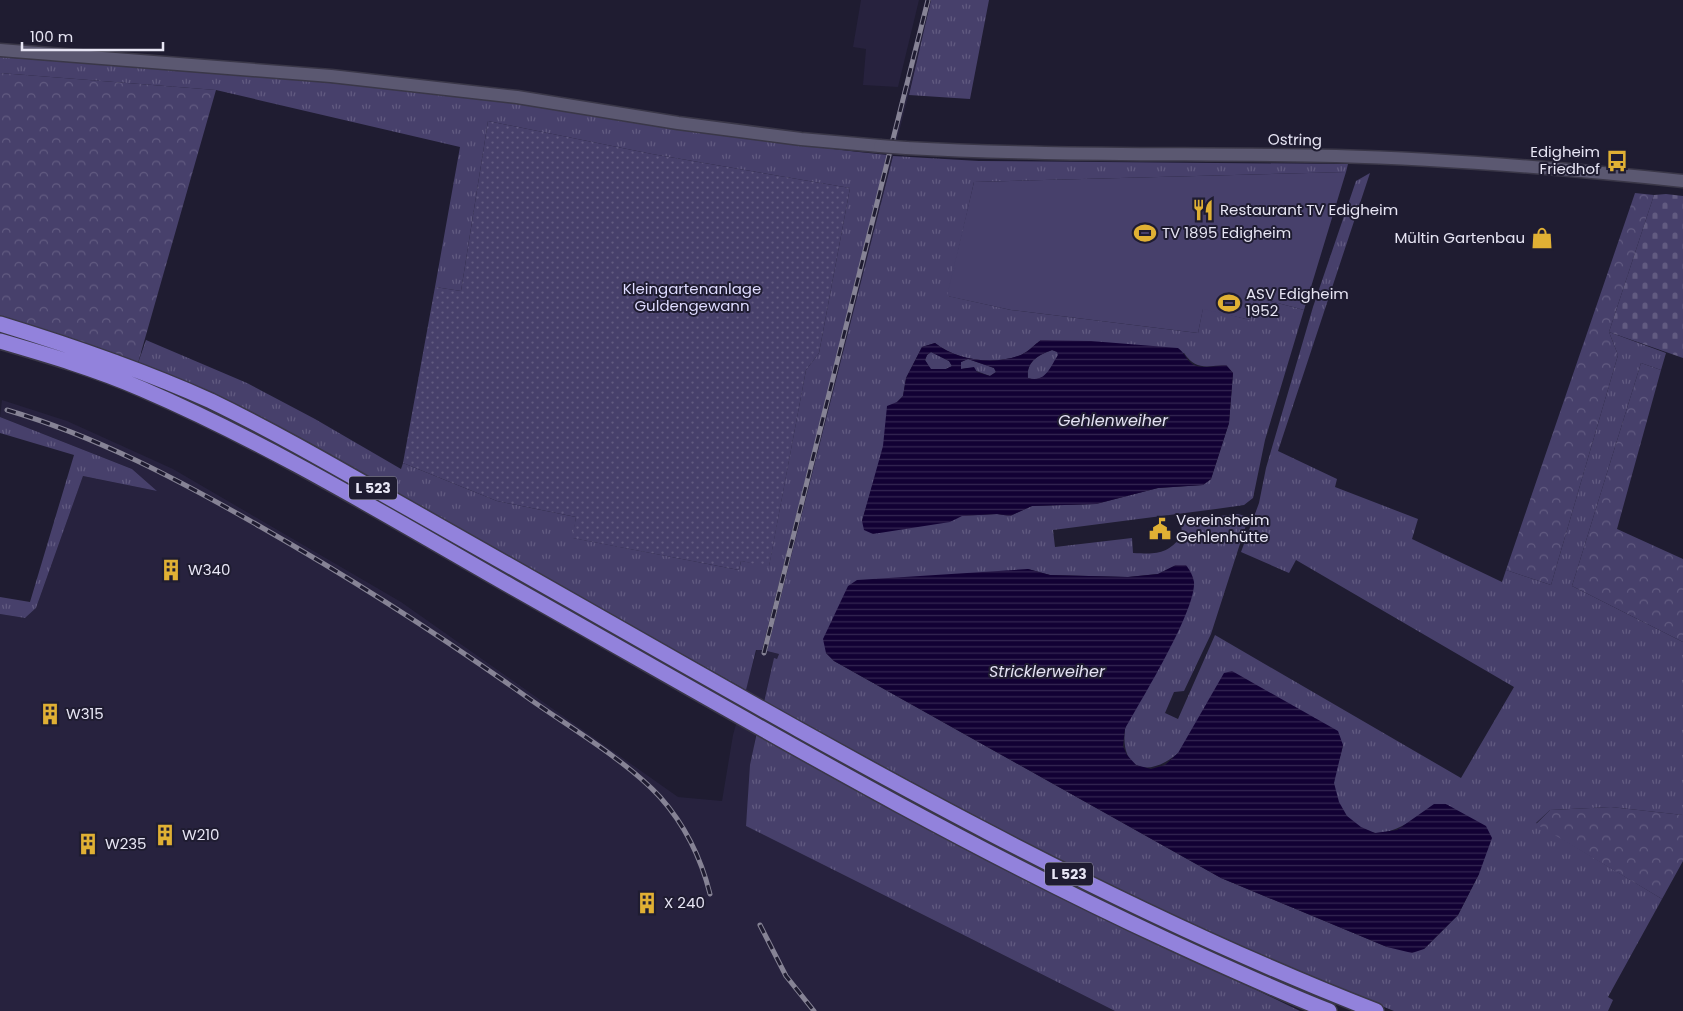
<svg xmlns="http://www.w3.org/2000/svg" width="1683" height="1011" font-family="Poppins,sans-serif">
  <defs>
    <pattern id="grass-tufts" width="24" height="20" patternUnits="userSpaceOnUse" patternTransform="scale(1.25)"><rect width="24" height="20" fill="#47406b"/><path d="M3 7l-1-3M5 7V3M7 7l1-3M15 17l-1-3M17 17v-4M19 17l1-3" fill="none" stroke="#625b81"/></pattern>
    <pattern id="forest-crowns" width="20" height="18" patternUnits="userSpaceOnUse" patternTransform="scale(1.25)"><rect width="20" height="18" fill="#47406b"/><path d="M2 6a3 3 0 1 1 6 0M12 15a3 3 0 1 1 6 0" fill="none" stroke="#625b81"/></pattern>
    <pattern id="cemetery-stones" width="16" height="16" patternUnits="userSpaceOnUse" patternTransform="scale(1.25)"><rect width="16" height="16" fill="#47406b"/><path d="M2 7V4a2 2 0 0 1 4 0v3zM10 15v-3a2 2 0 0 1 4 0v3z" fill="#625b81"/></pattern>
    <pattern id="garden-dots" width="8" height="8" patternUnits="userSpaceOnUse" patternTransform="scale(1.25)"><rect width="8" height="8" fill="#47406b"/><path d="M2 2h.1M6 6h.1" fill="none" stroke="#625b81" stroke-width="1.8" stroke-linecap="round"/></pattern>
    <pattern id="water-rules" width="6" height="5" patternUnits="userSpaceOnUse" patternTransform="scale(1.25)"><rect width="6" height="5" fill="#120134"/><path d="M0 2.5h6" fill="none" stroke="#342652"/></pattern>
  </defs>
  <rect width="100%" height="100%" fill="#1f1c31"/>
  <path fill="#27223e" d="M861 0H919L898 87 863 85 866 49 853 47Z
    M925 0H931L910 89 767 651 779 654 777 659H774L755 739 746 826 1115 1011H0V614L25 618 36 608 83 476 157 491 132 469 0 417 2 400 67 421 173 469 401 602 678 797 722 801 733 735 757 649 762 650 783 570Z"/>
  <path fill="url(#grass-tufts)" fill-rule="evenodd" d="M931 0H989L970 99 909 95Z
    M0 57C163 69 325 80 487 100 621 116 753 142 888 155L762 650H756L746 690 468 534 138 363 146 340 247 383 315 419 401 469 403 463 497 501 576 517 573 538 739 570 741 561 769 566 806 370 819 353 850 188 652 154 488 121 461 291 435 287 460 147 216 90 0 73Z
    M893 156 979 161 1348 164 1346 172 974 182 948 296 1011 310 1198 333 1203 308 1250 320 1255 297 1304 310 1265 440 1253 498 1244 505 1216 509 1053 530 1055 547 1132 538 1133 553C1157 554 1166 555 1182 536L1181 520 1238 514 1245 516 1247 522 1211 634 1184 691 1174 692 1165 713 1178 719 1215 635 1461 778 1514 687 1296 560 1289 573 1241 552 1259 503 1266 468 1313 307 1356 181 1370 173 1278 451 1337 479 1335 487 1418 519 1412 539 1502 582 1506 570 1551 585 1618 355 1609 332 1666 353 1661 370 1641 363 1572 586 1683 642V815L1611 807 1550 810 1536 823 1662 899 1608 997 1613 1000 1608 1011H1394L1389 1009 1248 952 1102 885 764 702 774 658 777 659 779 654 767 651ZM1041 340 1184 353C1196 371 1207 366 1226 365L1233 373 1229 423 1211 479 1203 485 1158 488 1096 504 1032 506 1010 516 997 514 862 521 897 402 903 396 906 378 922 347 935 343C956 360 992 365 1018 356 1026 354 1034 345 1041 340ZM1176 565 1125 729C1120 771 1149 778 1178 753L1343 745C1341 757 1334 771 1334 783 1334 805 1353 831 1376 833 1391 833 1403 826 1416 818L1479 874 1458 915 1424 949 1387 947 1221 878 834 661 826 653 1028 569 1050 575 1128 577 1158 574Z
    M1052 350 1058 352 1059 355C1050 367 1046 384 1028 378 1026 361 1039 355 1052 350Z
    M931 352 949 361 952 366 946 369H930L925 360 927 355Z
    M968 359 994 368 996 372 990 376 968 368 961 369V362Z
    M0 417 132 469 157 491 83 476 36 608 25 618 0 614V597L30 602 74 455 0 433Z
    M757 732 1186 956 1300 1011H1115L746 826 750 765Z"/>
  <path fill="url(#forest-crowns)" d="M0 73 216 90 138 363 0 318Z
    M1635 193 1654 195 1609 332 1618 355 1551 585 1506 570Z
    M1641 363 1661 370 1617 529 1683 559V642L1572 586Z
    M1611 807 1683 815V861L1662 899 1536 824 1550 810Z"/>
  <path fill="url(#cemetery-stones)" d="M1666 194 1683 196V358L1609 332 1654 195Z"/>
  <path fill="url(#garden-dots)" d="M488 121 652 154 850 188 819 353 806 370 769 567 741 561 739 570 572 538 576 517 497 501 403 463 435 287 461 291Z"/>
  <path fill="#47406b" d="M1346 172 1304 310 1255 297 1250 320 1203 309 1198 333 1011 310 947 296 974 182Z"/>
  <path fill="url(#water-rules)" fill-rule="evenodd" d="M1041 340 1091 341 1178 348C1184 352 1186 359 1191 363 1199 370 1216 366 1226 365L1233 373 1229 423 1211 479 1203 485 1158 488 1096 504 1032 506 1010 516 997 514 962 516 950 522 873 534 864 530 862 521 883 446 887 406 897 402 903 396 906 378 922 347 935 343C956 360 992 365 1018 356 1026 354 1034 345 1041 340ZM1052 350 1057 352 1058 355C1050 367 1046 383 1028 378 1026 361 1039 355 1052 350ZM931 352 949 361 952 366 946 369H931L925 360 927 355ZM968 359 994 368 996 372 990 376 977 372 974 367 961 369V362Z
    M1176 565H1186C1190 570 1193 576 1194 582 1196 611 1141 700 1125 729L1123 746 1127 755 1136 765 1151 769 1165 765 1178 753 1224 673 1232 671 1338 731 1343 745 1334 783 1339 802 1347 816 1361 827 1375 833 1397 830 1434 804H1446L1486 826 1492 838 1479 874 1458 915 1424 949 1412 953 1387 947 1221 878 834 661 826 653 823 639 848 586 857 580 1028 569 1050 575 1128 577 1158 574Z"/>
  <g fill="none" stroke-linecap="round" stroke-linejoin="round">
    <g stroke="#3a3748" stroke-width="15">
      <path id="tertiary" d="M0 50 331 76 517 97 678 123 801 139 880 146
        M906 148C1049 156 1192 153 1336 156 1451 159 1568 169 1683 181"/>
    </g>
    <g stroke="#3a3748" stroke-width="18">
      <path id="trunk" d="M0 324C72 346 142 370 211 401 269 429 325 461 381 493 446 530 511 567 577 604 837 752 1096 902 1376 1011
        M0 341C48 355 96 369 142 389 270 444 391 518 512 587 727 708 940 835 1165 939 1219 964 1273 989 1329 1011"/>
    </g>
    <use href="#tertiary" stroke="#5b5871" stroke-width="12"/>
    <use href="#trunk" stroke="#9282dc" stroke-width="15"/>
    <g stroke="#868395" stroke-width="5">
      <path id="rail" d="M7 410C98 437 179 480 261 527 354 580 444 638 531 700 571 728 628 762 660 797 685 825 701 858 710 894
        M764 653 928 0
        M760 925 786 976 814 1011"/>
    </g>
    <use href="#rail" stroke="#1f1c31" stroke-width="3" stroke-dasharray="9" stroke-linecap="butt"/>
    <g stroke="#3a3748" stroke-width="15" stroke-linecap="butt">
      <path id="tertiary-bridge" d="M880 146 906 148"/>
    </g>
    <use href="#tertiary-bridge" stroke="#5b5871" stroke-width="12"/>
  </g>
  <defs>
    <g id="bus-bare" transform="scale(1.725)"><path d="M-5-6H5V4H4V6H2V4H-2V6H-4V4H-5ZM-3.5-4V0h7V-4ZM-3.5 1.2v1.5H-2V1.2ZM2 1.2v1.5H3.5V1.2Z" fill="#e0b034" stroke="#1f1c31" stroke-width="2.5" paint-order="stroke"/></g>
    <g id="restaurant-bare" transform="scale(1.725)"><path d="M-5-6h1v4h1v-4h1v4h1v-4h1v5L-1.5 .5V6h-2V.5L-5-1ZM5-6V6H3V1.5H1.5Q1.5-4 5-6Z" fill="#e0b034" stroke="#1f1c31" stroke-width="2.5" paint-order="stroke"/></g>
    <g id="stadium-bare" transform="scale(1.725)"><path d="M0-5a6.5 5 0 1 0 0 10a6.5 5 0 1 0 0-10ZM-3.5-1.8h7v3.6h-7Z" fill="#e0b034" stroke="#1f1c31" stroke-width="2.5" paint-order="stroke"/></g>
    <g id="shop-bare" transform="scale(1.725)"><path d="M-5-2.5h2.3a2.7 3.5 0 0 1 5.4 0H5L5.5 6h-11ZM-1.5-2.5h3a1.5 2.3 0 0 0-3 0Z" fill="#e0b034" stroke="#1f1c31" stroke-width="2.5" paint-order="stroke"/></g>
    <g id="civic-bare" transform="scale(1.725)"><path d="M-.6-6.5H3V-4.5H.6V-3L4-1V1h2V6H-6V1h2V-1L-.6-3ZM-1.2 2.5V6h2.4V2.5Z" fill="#e0b034" stroke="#1f1c31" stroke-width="2.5" paint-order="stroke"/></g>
    <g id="building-bare" transform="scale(1.725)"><path d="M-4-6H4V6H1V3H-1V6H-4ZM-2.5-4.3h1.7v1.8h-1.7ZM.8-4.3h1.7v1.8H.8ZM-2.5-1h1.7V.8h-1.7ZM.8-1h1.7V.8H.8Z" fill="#e0b034" stroke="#1f1c31" stroke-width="2.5" paint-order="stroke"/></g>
  </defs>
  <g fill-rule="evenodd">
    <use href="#bus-bare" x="1617" y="161"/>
    <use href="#restaurant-bare" x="1203" y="210"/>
    <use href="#stadium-bare" x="1145" y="233"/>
    <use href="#shop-bare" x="1542" y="238"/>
    <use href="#stadium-bare" x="1229" y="303"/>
    <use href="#civic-bare" x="1160" y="529"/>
    <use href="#building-bare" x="171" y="570"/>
    <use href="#building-bare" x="50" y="714"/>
    <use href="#building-bare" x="165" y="835"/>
    <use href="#building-bare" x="88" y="844"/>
    <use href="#building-bare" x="647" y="903"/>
  </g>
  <g text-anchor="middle" stroke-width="4" stroke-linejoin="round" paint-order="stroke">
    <g fill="#1f1c31" stroke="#aba9ba" stroke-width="1">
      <rect x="349" y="476.5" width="48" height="23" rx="4"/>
      <rect x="1045" y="862.5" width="48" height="23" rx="4"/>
    </g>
    <g font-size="14" font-weight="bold" fill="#e7e5f4">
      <text x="373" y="493">L 523</text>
      <text x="1069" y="879">L 523</text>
    </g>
    <g font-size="15" fill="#e7e5f4" stroke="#1f1c31">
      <text transform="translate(1295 140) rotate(1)" y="5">Ostring</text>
    </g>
    <g font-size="15" fill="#e7e5f4" stroke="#1f1c31" text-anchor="start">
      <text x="1600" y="157" text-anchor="end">Edigheim<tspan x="1600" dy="17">Friedhof</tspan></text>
      <text x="1220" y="215">Restaurant TV Edigheim</text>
      <text x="1162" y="238">TV 1895 Edigheim</text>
      <text x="1525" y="243" text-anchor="end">Mültin Gartenbau</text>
      <text x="1246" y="299">ASV Edigheim<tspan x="1246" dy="17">1952</tspan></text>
      <text x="1176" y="525">Vereinsheim<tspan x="1176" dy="17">Gehlenhütte</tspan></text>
      <text x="188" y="575">W340</text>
      <text x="66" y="719">W315</text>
      <text x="182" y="840">W210</text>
      <text x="105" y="849">W235</text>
      <text x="664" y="908">X 240</text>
    </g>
    <g font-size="15" fill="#dedbff" stroke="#1f1c31">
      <text x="692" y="294">Kleingartenanlage<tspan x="692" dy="17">Guldengewann</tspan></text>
    </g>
    <g font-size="16" font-style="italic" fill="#e3e1f3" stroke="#1f1c31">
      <text x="1113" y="426">Gehlenweiher</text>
      <text x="1047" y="677">Stricklerweiher</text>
    </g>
  </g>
  <path d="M22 42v8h141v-8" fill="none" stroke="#e7e5f4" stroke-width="2.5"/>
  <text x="30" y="42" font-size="15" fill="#e7e5f4" stroke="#1f1c31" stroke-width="4" paint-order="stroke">100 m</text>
</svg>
